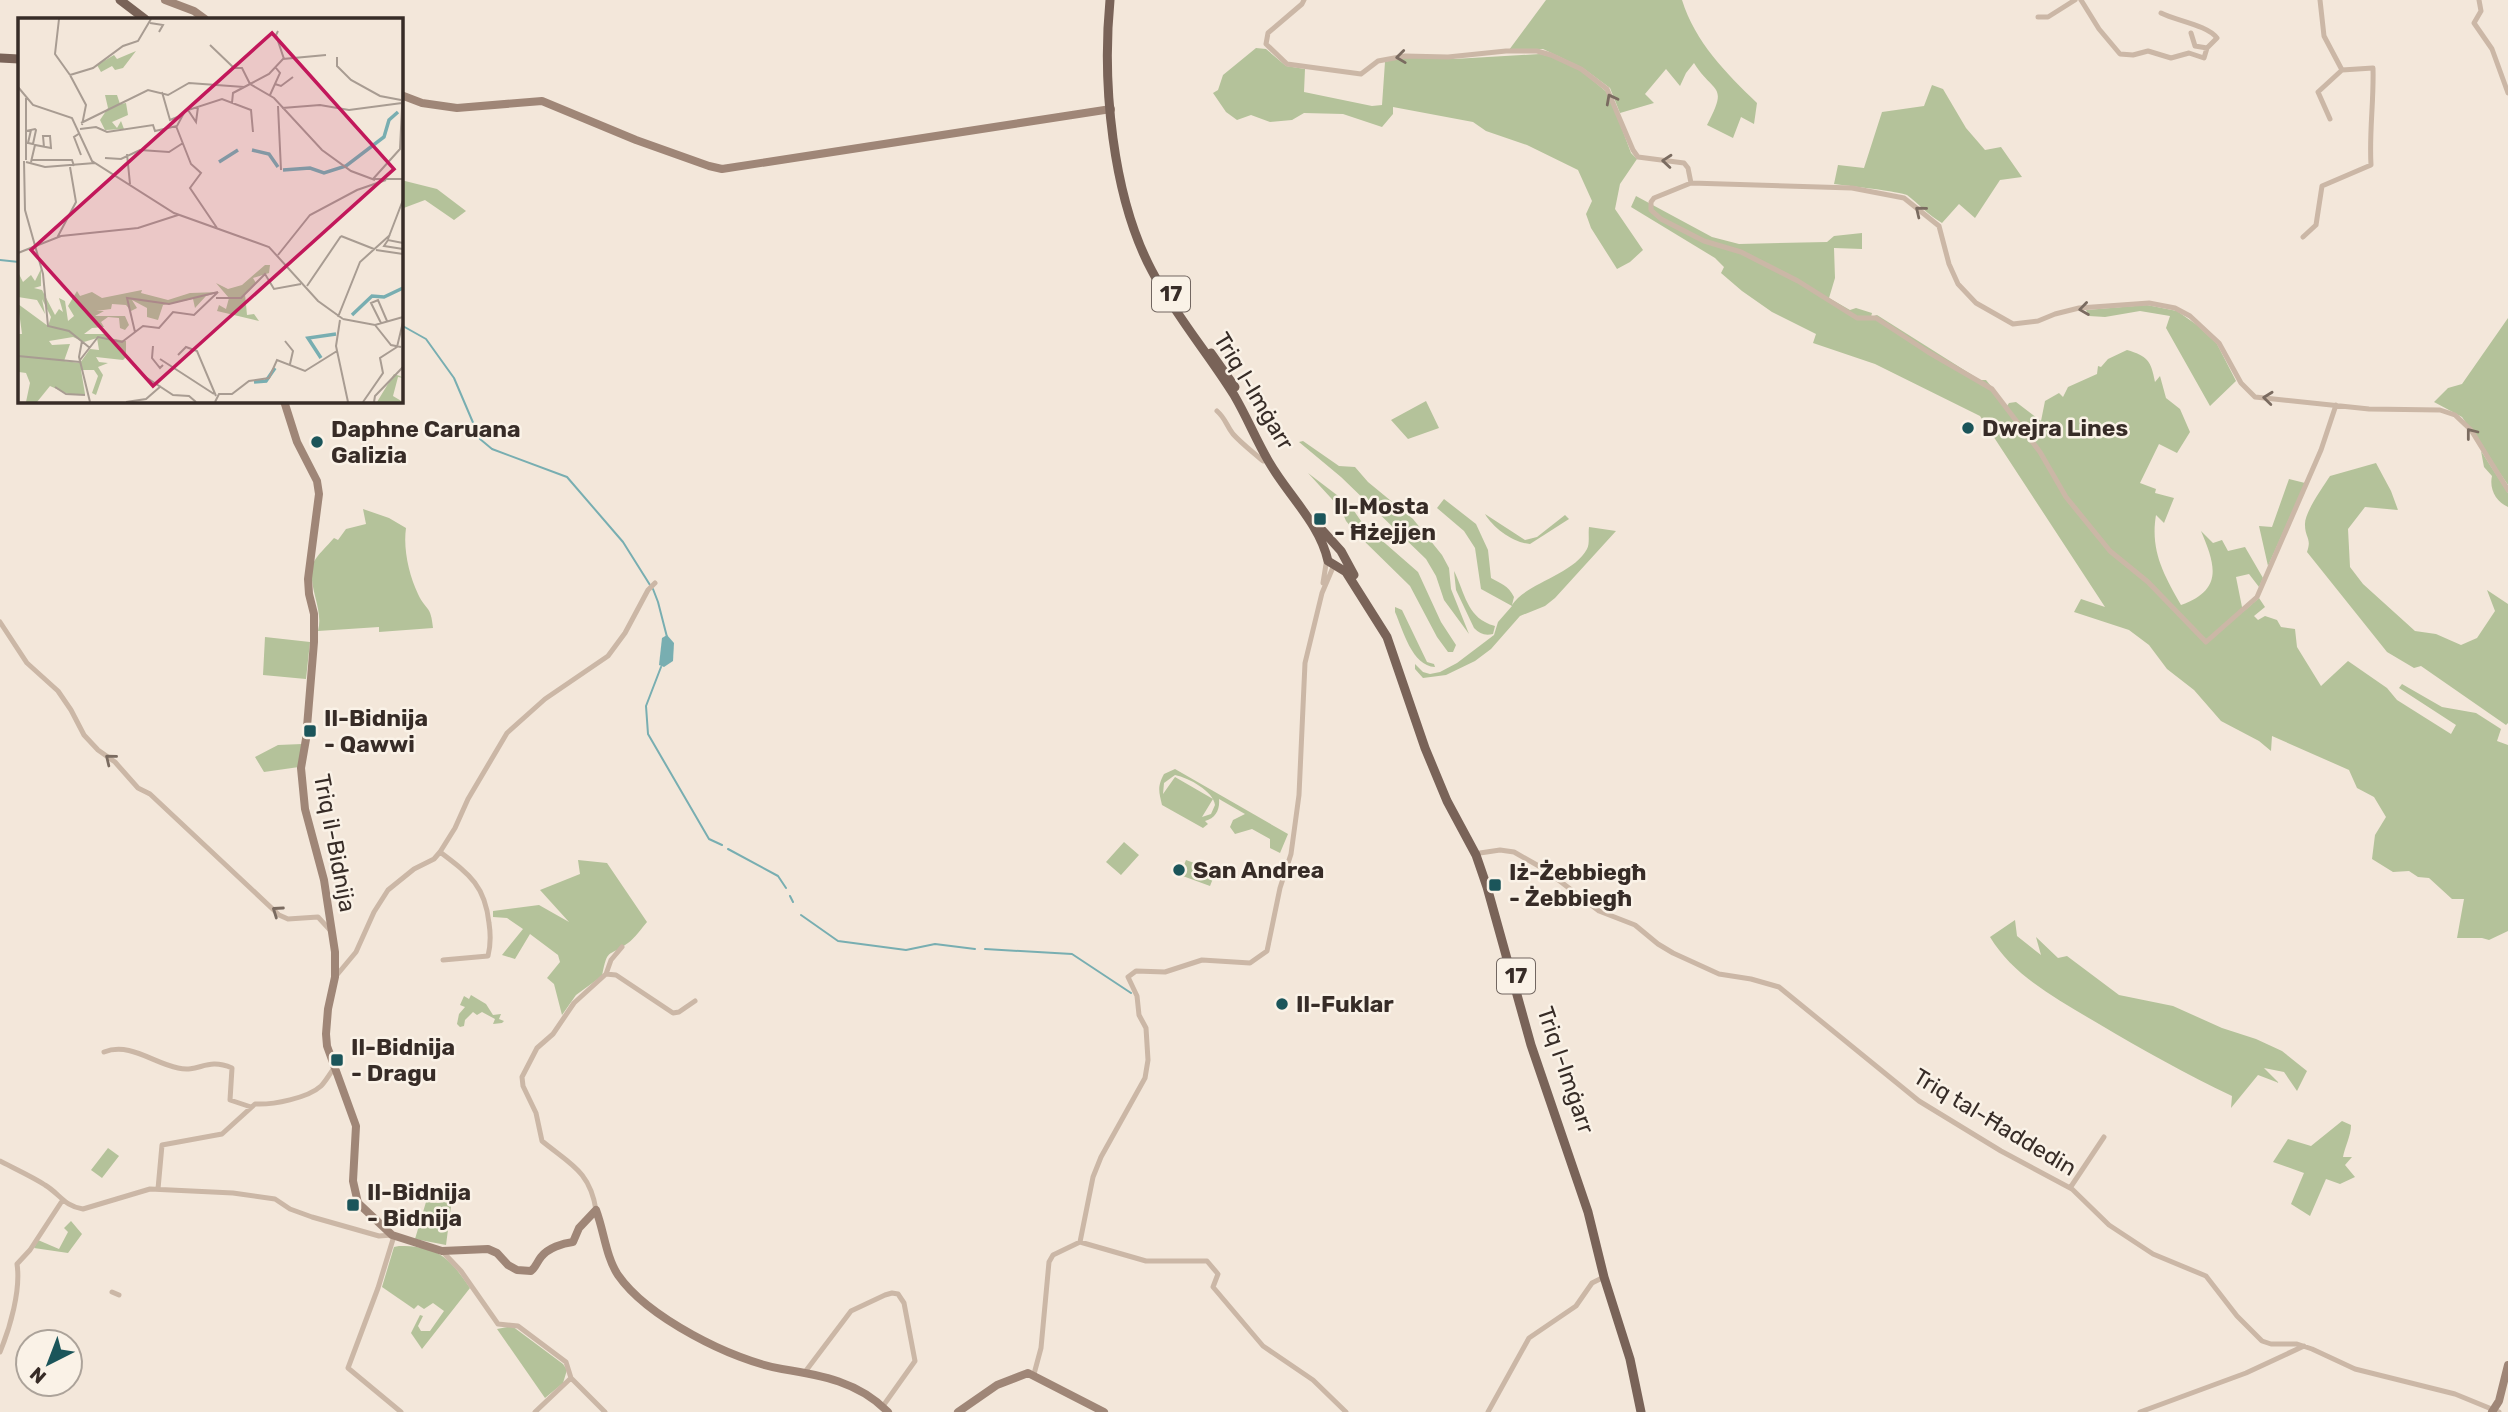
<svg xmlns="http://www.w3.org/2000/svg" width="2508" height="1412" font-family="Rubik,sans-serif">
  <rect width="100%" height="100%" fill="#f3e7da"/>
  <path fill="#b4c29a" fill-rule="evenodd" d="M1546 0H1682C1695 42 1726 73 1757 103L1754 124 1741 117 1733 138 1707 125C1729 83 1714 95 1694 63L1686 73 1680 86 1666 69 1645 94 1654 103 1620 113 1610 88 1583 68 1543 49 1509 50Z
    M1256 48 1266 49 1286 66 1305 69 1304 92 1372 106 1382 105 1385 62 1406 56 1454 59 1540 54 1563 60 1579 69 1609 94 1631 153 1637 159 1620 184 1615 209 1643 250 1630 262 1617 269 1591 228 1586 214 1592 201 1578 170 1527 145 1486 131 1473 122 1393 107V114L1382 127 1343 114 1304 113 1292 120 1270 122 1251 115 1237 120 1226 112 1213 93 1218 90 1223 75Z
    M1932 85 1943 89 1966 128 1985 150 2001 147 2022 177 2000 180 1975 218 1959 204 1942 223C1928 215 1919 204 1907 195 1902 192 1844 185 1834 184L1838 165 1864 168 1882 112 1924 106Z
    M401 180 437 189 466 211 454 220 425 200 401 209Z
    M1636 196 1712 237 1739 244 1827 242 1834 236 1862 233V249L1834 248 1835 278 1829 298 1850 310 1856 308 1872 313 1871 317 1877 315 1980 380H1986L2007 406 2009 403 2016 402 2041 421 2045 401 2059 393 2063 397 2068 387 2097 374 2098 366 2101 367 2108 359 2127 350C2147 356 2151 360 2155 382L2160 376 2166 398 2180 409 2190 432 2177 453 2159 444 2140 483 2156 489 2155 493 2174 498 2164 523 2156 515C2150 551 2164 575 2181 605 2223 590 2216 566 2201 531L2213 543 2222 540 2228 551 2245 547 2263 578 2259 587 2249 574 2236 577 2243 612 2259 598 2265 607 2254 616 2258 620 2265 616 2277 620 2281 627 2295 629 2297 647 2321 686 2348 661 2387 688 2397 700 2451 734 2456 725 2399 688 2402 684 2442 707 2476 713 2501 729 2497 741 2508 745V931L2489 940 2482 938H2457L2464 899H2452L2429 878 2418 877 2409 871 2393 872 2372 859 2375 835 2386 817 2374 797 2357 788 2349 770 2272 736 2271 751 2259 741 2221 721 2194 690 2167 669 2149 645 2129 630 2074 612 2081 599 2105 607 1980 416 1875 364 1813 343 1816 334 1772 312 1742 291 1721 273 1724 267 1715 258 1631 207Z
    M2147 305 2177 311 2197 325 2217 344 2236 381 2210 406 2166 328 2170 316 2140 311 2105 317 2089 316 2086 310Z
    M2508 318V485L2462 417 2434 402 2448 388 2462 384Z
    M1426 401 1439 428 1408 439 1391 420Z
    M1303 441 1339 466 1355 467 1368 482 1413 519 1442 555 1449 568 1451 589 1469 634 1444 600 1436 576 1426 559 1341 477 1299 442Z
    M2481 451 2508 493V507C2496 502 2489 489 2492 476L2484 467Z
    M2376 463 2391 491 2398 510 2365 507 2348 529 2350 567 2363 584 2415 631 2436 634 2461 645 2477 638 2495 611 2487 590 2508 604V723L2506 725 2421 666 2414 668 2387 652 2307 552C2312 538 2305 538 2305 525 2304 513 2323 487 2330 476Z
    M1308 473 1350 505 1363 524 1418 572 1441 622 1456 645 1453 652H1448L1437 637 1410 586 1358 535 1346 521 1341 509Z
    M2289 479 2305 483 2268 566 2259 526 2272 527Z
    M1444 499 1476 524 1488 550 1491 578C1501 584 1508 585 1514 597L1512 605C1526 583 1573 575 1587 549 1590 543 1588 534 1589 527L1616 531 1555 598 1545 606 1520 616 1491 649 1475 661 1446 675 1423 678 1415 669V664L1423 672 1430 674 1440 672 1457 663 1494 635 1498 622 1512 606 1481 589 1475 548 1464 531 1437 508Z
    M363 509 389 518 406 528C403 549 409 575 418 594 426 611 431 605 433 628L379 632V627L318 631C324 609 307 587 313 564 316 556 328 545 334 538L338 540 346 529 366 524Z
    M1485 514 1525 540 1537 537 1565 515 1569 519 1530 544C1514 543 1493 528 1485 514Z
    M1454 571C1463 588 1466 612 1485 622 1488 624 1492 625 1495 626L1493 634C1485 636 1480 634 1474 628L1456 590Z
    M1395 607 1402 610 1427 662 1434 664 1435 667C1412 666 1403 630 1395 612Z
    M265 637 310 642 306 679 263 675Z
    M302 744 299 767 264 772 255 757 278 745Z
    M1175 769 1288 834 1280 853 1270 848V839L1252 829 1235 834 1230 827 1233 820 1245 814 1219 799C1220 809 1216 818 1205 821L1208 824 1203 828 1162 805C1159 792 1157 787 1164 774ZM1175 775C1189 778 1213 791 1215 805L1211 814 1202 817 1213 799 1175 777 1163 794 1164 783Z
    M1124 842 1139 855 1121 875 1106 862Z
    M578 860 607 863 647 922C641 929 635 938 628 943 607 958 608 947 602 976L576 995 562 1015 554 984 547 978 560 962 558 955 530 934 515 959 502 955 523 929 507 918 493 917V911L539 905 569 922 540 890 580 874Z
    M1186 860 1216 871 1210 886 1180 875Z
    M2015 920 2017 936 2041 955 2036 937 2058 958 2067 956 2119 995 2173 1006 2222 1028 2256 1039 2282 1051 2307 1071 2297 1091 2284 1072 2264 1068 2279 1083 2258 1075 2231 1108 2232 1096C2186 1074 2143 1050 2099 1024 2060 1001 2014 977 1990 937Z
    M471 995 486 1004 493 1015 501 1014 499 1019 504 1021 502 1023 493 1024 495 1019 482 1012 477 1015 473 1012 465 1020 464 1026 460 1027 457 1024 459 1014 465 1007 460 1005 464 996 469 999Z
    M2342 1121 2351 1125C2351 1136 2345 1146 2343 1157H2352L2345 1165 2355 1177 2340 1184 2326 1179 2310 1216 2291 1204 2304 1173 2273 1162 2288 1139 2311 1146Z
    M108 1148 119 1156 102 1178 91 1170Z
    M452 1199 446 1245 415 1239 426 1202 438 1203Z
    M71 1221 82 1234 68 1253 34 1248 38 1240 59 1249 68 1232 64 1228Z
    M399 1246C438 1246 449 1257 470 1288L422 1349 411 1333 420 1315 423 1316 418 1326 421 1331H430L444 1311 433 1303 424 1309 418 1305 414 1309 382 1287 394 1247Z
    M512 1326 563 1364 567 1370 563 1383 545 1398 497 1329Z"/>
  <path fill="#78aeb1" d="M667 635 674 643 673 661 664 667 659 665 662 638Z"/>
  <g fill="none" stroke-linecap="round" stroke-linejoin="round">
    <path stroke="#78aeb1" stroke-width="2" d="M0 260 19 262
      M401 325 426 339 454 378 480 439 492 449 567 477 623 542 650 585
      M653 589 658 602 667 637
      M661 667 646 706 648 734 709 839 722 845
      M728 849 778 876 786 888
      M790 896 793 902
      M801 915 838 941 906 950 935 944 975 949
      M985 949 1072 954 1131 993"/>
    <path stroke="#cbb7a6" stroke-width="5" d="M1304 0 1302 4 1268 33 1266 44 1287 64 1361 74 1378 61 1405 56 1448 57 1506 51H1537L1551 55 1581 69 1607 89 1633 150 1638 157 1684 163 1688 168 1691 183
      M2081 0 2099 29 2120 54 2133 55 2148 51 2171 58 2189 53 2204 58 2207 48 2217 38C2207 25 2177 21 2161 13
      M2320 0 2324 36 2342 70 2318 92 2330 119
      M2479 0 2481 11 2474 23 2492 49 2508 93
      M2038 17H2048L2075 0
      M2191 33 2195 46 2207 48
      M2303 237 2316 225 2322 186 2371 165C2369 132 2374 101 2373 68L2342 70
      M2336 405 2321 450 2257 597 2206 642 2148 582 2110 551 2066 497 2040 452 1992 389 1928 352 1876 318H1857L1798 281 1741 252 1704 241 1661 219 1651 210V202L1654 198 1691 183 1852 188 1904 198 1939 226 1949 264 1958 284 1976 303 2013 324 2038 321 2055 314 2079 308 2149 303 2175 308 2190 316 2219 343 2241 383 2255 397 2369 409 2440 410 2455 415 2471 430 2508 490
      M1217 411C1226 419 1226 425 1233 434 1242 444 1253 452 1263 461L1267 460
      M1323 583 1327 558
      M0 622 27 663 58 691 71 710 84 735 98 750 115 762 138 788 150 794 279 915 288 919 318 917 330 930
      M440 852C469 874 485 885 489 923 491 936 491 944 488 956L443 960
      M1480 853 1500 850 1514 852 1544 869 1599 911 1635 925 1658 944 1673 953 1719 974 1751 979 1779 987 1919 1101 2001 1151 2072 1189 2109 1225 2153 1254 2206 1276 2237 1316 2262 1341 2271 1344H2297L2312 1349 2355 1369 2455 1394 2499 1412
      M606 974 616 975 673 1013 679 1012 695 1001
      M336 976 356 952 374 912 388 890 414 869 434 859 440 852 455 828 468 799 507 733 545 699 608 656 625 633 648 590 655 583
      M104 1052C130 1042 153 1063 178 1068 200 1073 206 1057 232 1068L230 1100 251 1107
      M0 1161C15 1169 31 1176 45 1185 60 1194 64 1206 83 1209L150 1189 233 1193 275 1199 290 1209 312 1217 379 1236 392 1235
      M2070 1188 2104 1137
      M158 1189 162 1145 222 1134 255 1104C273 1105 308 1098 321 1086 326 1081 330 1073 335 1067
      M596 1210C590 1171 570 1164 542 1141L536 1113 523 1086 522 1077 537 1048 553 1034 574 1003 606 974 611 960 622 947
      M394 1236 378 1288 348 1368 401 1412
      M1080 1242 1093 1177 1101 1157 1145 1078 1148 1060 1146 1028 1139 1015 1137 996 1128 977 1136 971 1165 972 1202 960 1250 963 1267 951 1280 888 1291 854 1299 795 1305 663 1322 593 1334 565
      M1080 1242 1146 1261H1207L1218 1274 1213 1287 1263 1346 1313 1380 1346 1412
      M442 1251 461 1271 498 1324 518 1326 566 1362 571 1378 605 1412
      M112 1292 119 1295
      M0 1352C10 1328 21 1290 17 1264L30 1250 62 1201
      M805 1372 851 1311 885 1295 892 1293 898 1294 904 1303 915 1361 883 1406
      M1034 1374 1041 1348 1049 1262 1053 1255 1080 1242
      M535 1412 571 1378
      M1488 1412 1529 1338 1576 1306 1592 1283 1604 1277
      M2140 1412 2246 1373 2304 1346"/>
    <path stroke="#9f8677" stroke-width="8" d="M165 0 194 11 205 19
      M401 95 422 103 457 108 542 101 636 140 709 166 722 169 1111 109
      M284 401 297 442 317 481 319 494 308 579 309 594 314 614V642L306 739 301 768 305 809 324 880 335 952V977L328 1009 326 1034 327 1046 356 1126 353 1181 358 1203 392 1235 442 1251 488 1249 497 1253 508 1265 517 1270 531 1271C536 1267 537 1262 541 1257 548 1248 563 1243 573 1242L579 1228 596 1210C604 1231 606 1257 618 1275 647 1317 733 1361 782 1369 821 1375 859 1382 888 1412
      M958 1412 997 1385 1028 1373 1104 1412
      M2492 1412 2499 1401 2508 1365"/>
    <path stroke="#796358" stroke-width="9" d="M120 0 145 19
      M1110 0C1102 83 1112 196 1152 271 1175 315 1208 353 1234 395 1247 417 1256 440 1269 462 1288 495 1320 524 1328 561L1346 572 1387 637 1425 748 1447 801 1476 855 1487 887 1531 1045 1588 1212 1604 1277 1630 1359 1641 1412
      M0 58 19 59
      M1211 353 1235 387
      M1322 530 1341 551 1354 575"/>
  </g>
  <defs><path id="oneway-chevron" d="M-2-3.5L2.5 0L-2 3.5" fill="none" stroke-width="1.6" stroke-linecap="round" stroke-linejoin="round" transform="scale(1.75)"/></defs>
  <g stroke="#7a6b60">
    <use href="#oneway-chevron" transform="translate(1401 57) rotate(173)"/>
    <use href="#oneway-chevron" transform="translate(1611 99) rotate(-118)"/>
    <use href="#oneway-chevron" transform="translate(1667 161) rotate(-175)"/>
    <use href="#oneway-chevron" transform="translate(1920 211) rotate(-141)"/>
    <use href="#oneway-chevron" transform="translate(2084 309) rotate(172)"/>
    <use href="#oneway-chevron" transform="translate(2268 398) rotate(-174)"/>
    <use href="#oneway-chevron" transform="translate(2471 433) rotate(-128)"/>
    <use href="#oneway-chevron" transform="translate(110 759) rotate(-141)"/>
    <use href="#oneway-chevron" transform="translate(277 911) rotate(-145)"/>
  </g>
  <g fill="#1b555a" stroke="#faf2e7" stroke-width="2.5">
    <circle cx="1968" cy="428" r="7"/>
    <circle cx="317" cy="442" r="7"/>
    <rect x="1313" y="512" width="14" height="14" rx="3.5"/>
    <rect x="303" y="724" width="14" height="14" rx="3.5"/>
    <circle cx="1179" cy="870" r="7"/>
    <rect x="1488" y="878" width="14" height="14" rx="3.5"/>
    <circle cx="1282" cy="1004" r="7"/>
    <rect x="330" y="1053" width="14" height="14" rx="3.5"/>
    <rect x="346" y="1198" width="14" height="14" rx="3.5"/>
  </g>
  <g text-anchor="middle" stroke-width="5" stroke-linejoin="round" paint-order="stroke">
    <g fill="#faf2e7" stroke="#726761" stroke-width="2">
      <rect x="1152" y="276.5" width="38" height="35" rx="5"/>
      <rect x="1497" y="958.5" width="38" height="35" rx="5"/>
    </g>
    <g font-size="21" font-weight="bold" fill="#372c27">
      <text x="1171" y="301">17</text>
      <text x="1516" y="983">17</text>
    </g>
    <g font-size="23" fill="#372c27" stroke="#faf2e7">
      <text transform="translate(1254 391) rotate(59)" y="8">Triq l-Imġarr</text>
      <text transform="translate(335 843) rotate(79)" y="8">Triq il-Bidnija</text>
      <text transform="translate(1566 1070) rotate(71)" y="8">Triq l-Imġarr</text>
      <text transform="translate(1995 1122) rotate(31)" y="8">Triq tal-Ħaddedin</text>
    </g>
    <g font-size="23" font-weight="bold" fill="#372c27" stroke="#faf2e7" text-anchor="start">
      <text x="1982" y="436">Dwejra Lines</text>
      <text x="331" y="437">Daphne Caruana<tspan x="331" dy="26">Galizia</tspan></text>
      <text x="1334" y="514">Il-Mosta<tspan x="1334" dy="26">- Ħżejjen</tspan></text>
      <text x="324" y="726">Il-Bidnija<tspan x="324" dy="26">- Qawwi</tspan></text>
      <text x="1193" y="878">San Andrea</text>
      <text x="1509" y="880">Iż-Żebbiegħ<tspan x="1509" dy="26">- Żebbiegħ</tspan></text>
      <text x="1296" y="1012">Il-Fuklar</text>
      <text x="351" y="1055">Il-Bidnija<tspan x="351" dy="26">- Dragu</tspan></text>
      <text x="367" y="1200">Il-Bidnija<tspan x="367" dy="26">- Bidnija</tspan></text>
    </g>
  </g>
  <g transform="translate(18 18)">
    <rect width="385" height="385" fill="#f3e7da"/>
    <path d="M118 33 105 50 97 52 94 48 83 54 79 47 96 37 99 41ZM87 77H99L102 86 108 85 110 97 94 104 99 110 103 103 106 111 87 112 82 102 90 90ZM247 247H252L251 255 235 260 238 265 227 276 229 297 236 296 241 303 199 293 201 287 208 291 211 280 198 265 210 271 224 267ZM23 251V268L16 270 24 272 37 297 41 291 45 294 41 280 47 283 50 303 56 298 50 288 59 273 62 278 74 274 84 280 124 272 123 275 150 282 172 275 202 274 188 278 177 290 175 281 145 287 140 302 129 299V290L114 282 119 290 113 293 108 287 94 286 93 291 78 293H86L77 298H107L111 307 107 312 102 310 101 300 90 299 83 304 86 309 74 310 66 316H91V320L108 323V339L105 342 78 339 81 344 90 345 80 349 85 357 78 377 74 375 80 358 76 352H63L67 376H50L32 368 19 384H8L12 365 8 355 1 354 0 316H4L0 286 30 308 33 299 24 281 27 296 19 282 0 279V254L5 264 13 257 17 263ZM55 319 66 324 79 320 81 332 72 331 62 345 46 343 52 326 34 327 31 323ZM376 356 382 358 385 360 380 359 375 378 385 384H359Z" fill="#b4c29a" fill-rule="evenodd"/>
    <path fill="none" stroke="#78aeb1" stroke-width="3.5" d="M234 132 251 136 260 149M201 144 220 132M265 152 292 150 306 155 328 148 366 119 371 102 380 94M334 297 354 278 366 279 385 270M303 340 290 320 318 316M236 364 248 363 257 350"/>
    <path fill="none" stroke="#a89c92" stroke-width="2" d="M41 1 37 36 52 57M132 5 145 7 141 14M260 13 258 17 266 41M192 27 216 50H224L232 66M319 39V48L333 62 362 78 383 82M52 57 75 50 105 28 120 23 133 1M52 57 68 87 64 107M232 66 256 80 304 132 333 153 357 162M232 66 251 56 265 41 308 37M257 66 263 68 275 59M0 69 15 87 54 100 74 143 156 195 251 229 300 283 325 301M144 74 152 102 162 98M252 77 262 55 258 50M214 85 215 75 232 66M260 88 263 152M264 90 302 87 331 92 384 85M170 92 178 104 180 89M63 105 130 72 150 77 171 65 226 69M158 108 173 146 183 155 172 170 199 210M62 111 78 109 89 114 135 107 137 113 159 108 167 93 204 81 233 92 235 114M8 113 17 111 18 112 15 126 10 125 13 112M62 115 56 119 63 137M109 136 112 166M87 140 103 141 122 132 151 134 165 125M8 142V80M13 142H54L56 148M6 143 7 192 25 256 30 308 51 313 72 330M8 144 27 149 77 145M13 144 17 127 33 130 32 118H25L26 129M355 161 382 131 385 69M355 161H385M323 218 356 231M39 220 58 184 52 149M370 221 385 182M385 225 370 222 366 228 385 231M358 232 385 236M0 235 43 218 120 210 160 197M260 237 292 197 339 172 368 162M289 268 323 218M198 280H223L247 256 256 271 283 266M320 299 342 244 372 217M325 301 357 307 385 299M322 302 318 328 330 384M363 305 353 285 360 282 369 303M357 307 373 327 383 329M117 314 109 280 151 286 200 274M64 323 61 339 72 384M267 323 275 333 272 346M135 328 134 340 142 350 145 347M160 337 168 329 179 333 198 378M0 338 62 344M142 341 196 376M62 342 80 319 104 324 125 308 141 310 155 294 176 297 200 274M126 358 155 377 171 378 178 384M37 369 48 376 67 377M108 384 128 381 143 368M197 384 201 376H214L231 363 251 360 259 342 287 353 319 333M345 384 365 355 362 340 379 329 385 304M356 384 357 378 385 349"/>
    <path fill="#c2185b" fill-opacity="0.15" stroke="#c2185b" stroke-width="3.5" d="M254 15 376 151 135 368 13 232Z"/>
    <rect width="385" height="385" fill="none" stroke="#372c27" stroke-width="3.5"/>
  </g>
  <g transform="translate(49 1363) rotate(222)"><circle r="33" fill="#faf2e7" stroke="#aca39a" stroke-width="2"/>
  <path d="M0-5L12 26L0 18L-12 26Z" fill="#1b555a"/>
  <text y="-10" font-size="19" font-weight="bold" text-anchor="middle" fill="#372c27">N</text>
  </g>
</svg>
